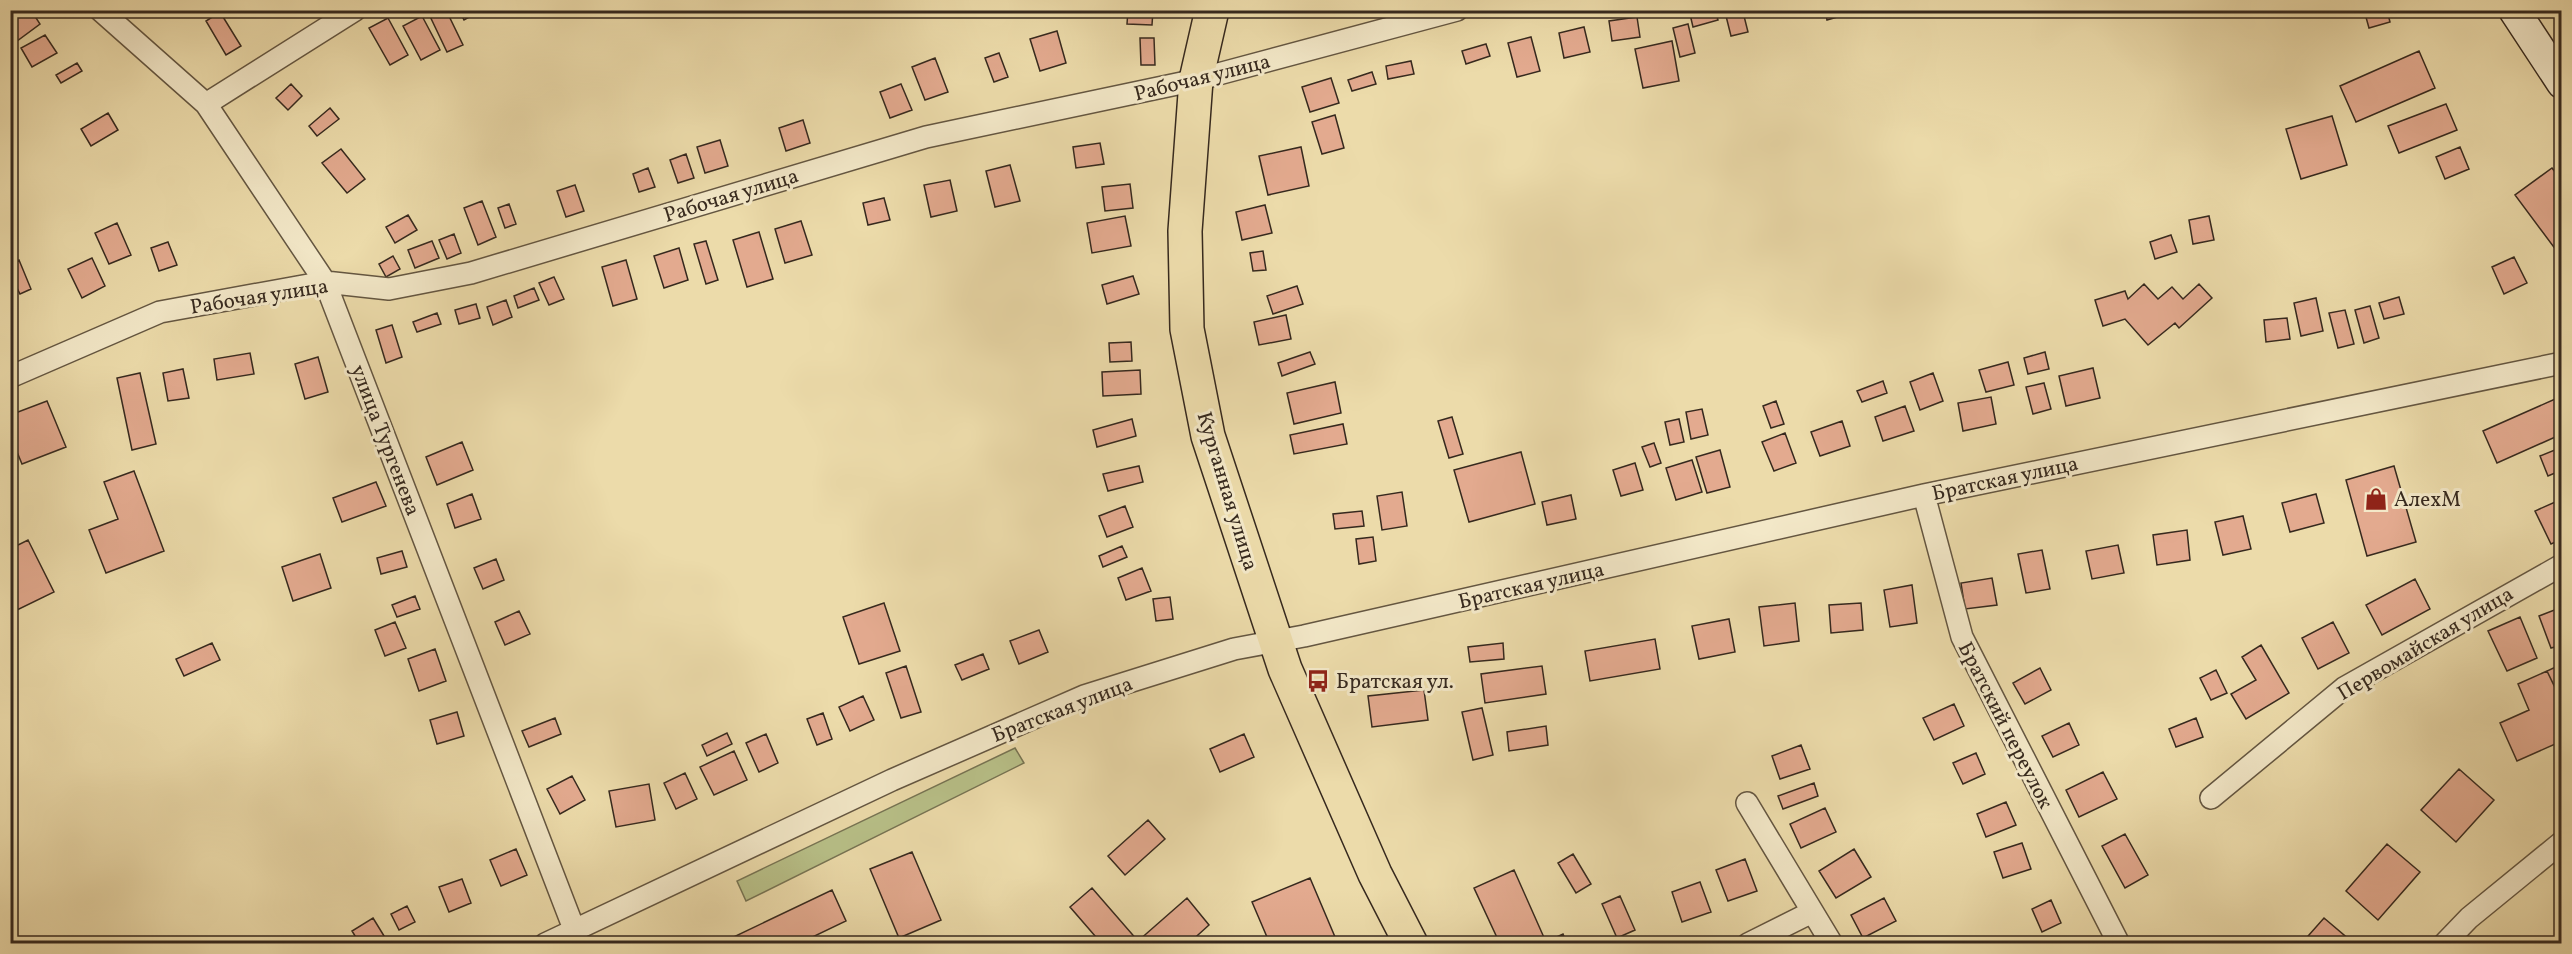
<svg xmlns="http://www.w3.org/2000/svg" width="2572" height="954" font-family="Vollkorn,serif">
  <rect width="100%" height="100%" fill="#ecdbaa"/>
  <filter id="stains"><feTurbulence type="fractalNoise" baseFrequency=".00333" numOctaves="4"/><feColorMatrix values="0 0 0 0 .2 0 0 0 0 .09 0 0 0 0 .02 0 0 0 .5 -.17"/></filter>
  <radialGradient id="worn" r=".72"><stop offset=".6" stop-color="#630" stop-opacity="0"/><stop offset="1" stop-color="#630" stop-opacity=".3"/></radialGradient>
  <path fill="#b8c088" stroke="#777453" stroke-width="1.5" d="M1015 748 1024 763 746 901 737 881Z"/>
  <path fill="#e3aa8f" stroke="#36291e" stroke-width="1.5" d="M10 10H31L40 24 13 44 10 41Z
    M427 10H446L463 45 447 52Z
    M459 10H482L464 20Z
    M1128 10H1153L1152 25 1127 24Z
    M1689 10H1715L1718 20 1693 27Z
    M1825 10H1840L1841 16 1827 20Z
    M2364 10H2387L2390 22 2369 28Z
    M220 12 241 46 226 55 206 21Z
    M1743 12 1748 32 1731 36 1726 16Z
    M422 16 440 50 421 60 403 26Z
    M1637 17 1640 37 1612 41 1609 21Z
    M388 18 408 55 390 65 369 28Z
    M1688 24 1695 53 1680 57 1673 28Z
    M1584 27 1590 52 1564 58 1559 33Z
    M1057 31 1066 63 1040 71 1030 39Z
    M45 35 57 53 32 67 21 48Z
    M1531 37 1540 71 1517 77 1508 43Z
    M1140 38H1154L1155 65H1141Z
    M1672 41 1679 81 1643 88 1635 49Z
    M1486 44 1490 56 1466 64 1462 51Z
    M2419 51 2435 88 2356 122 2340 86Z
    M999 53 1008 77 994 82 985 58Z
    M935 58 948 92 925 100 912 67Z
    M1411 61 1414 74 1388 79 1386 66Z
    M77 63 82 71 61 83 56 75Z
    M1372 72 1376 84 1352 91 1348 80Z
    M1331 78 1339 103 1310 112 1302 87Z
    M291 84 302 96 288 110 276 98Z
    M901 84 912 110 890 118 880 92Z
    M2446 104 2457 130 2399 153 2388 126Z
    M330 108 339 119 317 136 309 126Z
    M108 113 118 130 91 146 81 129Z
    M1335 115 1344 148 1322 154 1312 122Z
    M2332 116 2347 165 2301 179 2286 129Z
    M803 120 810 143 786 151 779 128Z
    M720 140 728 166 705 173 697 147Z
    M1100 143 1104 164 1076 168 1073 147Z
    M1301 147 1309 186 1268 195 1259 156Z
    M2460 147 2469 169 2445 179 2436 157Z
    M341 149 365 179 347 193 322 163Z
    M686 154 694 178 678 183 670 160Z
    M1010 165 1020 201 995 207 986 171Z
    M648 168 655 187 639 192 633 174Z
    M2552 168 2562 181V258L2515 195Z
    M950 180 957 211 931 217 924 185Z
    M1130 184 1133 208 1105 211 1102 187Z
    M575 185 584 211 566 217 557 191Z
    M884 198 890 220 868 225 863 203Z
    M482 201 496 237 478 245 464 208Z
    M509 204 516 224 505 228 498 208Z
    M1265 205 1272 233 1242 240 1236 212Z
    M408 215 417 230 395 243 386 227Z
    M1125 216 1131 246 1092 253 1087 223Z
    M2209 216 2214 240 2193 244 2189 220Z
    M801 221 812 255 785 263 775 229Z
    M117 223 131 255 109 264 95 233Z
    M759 232 773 279 747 287 733 240Z
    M454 234 461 253 447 259 439 240Z
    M2171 235 2177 252 2155 259 2150 242Z
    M432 241 439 258 415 268 408 250Z
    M706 241 718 280 706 284 694 244Z
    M168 242 177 265 159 271 151 248Z
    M679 248 688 280 664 288 654 256Z
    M1263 251 1266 270 1253 271 1250 253Z
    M393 256 400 269 386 277 379 264Z
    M2514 257 2527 283 2504 294 2492 267Z
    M92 258 105 286 82 298 68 269Z
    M19 260 31 289 20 294 10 274V264Z
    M626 260 637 299 613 306 602 267Z
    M1133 276 1139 294 1107 304 1102 285Z
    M554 277 564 299 549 305 539 283Z
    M2144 284 2158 299 2172 287 2183 299 2199 284 2212 298 2179 328 2175 323 2148 345 2125 319 2103 326 2095 300 2125 291 2128 299Z
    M1297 286 1303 304 1273 314 1267 296Z
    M534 288 539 300 518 308 514 296Z
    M2399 297 2404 314 2384 319 2379 303Z
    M2316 298 2323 331 2301 336 2294 303Z
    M506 300 512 317 493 325 487 307Z
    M476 304 480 318 459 324 455 310Z
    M2370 306 2379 338 2364 343 2355 310Z
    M2345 310 2354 344 2338 348 2329 313Z
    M437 313 441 324 417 332 413 322Z
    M1286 315 1291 339 1259 345 1254 322Z
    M2287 318 2290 339 2266 342 2264 320Z
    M392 325 402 357 386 363 376 330Z
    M1131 342 1132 361 1110 362 1109 343Z
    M1310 352 1315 364 1282 376 1278 363Z
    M2045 352 2049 369 2028 374 2024 358Z
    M250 353 254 374 217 380 214 359Z
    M318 357 328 392 305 399 295 364Z
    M2008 362 2014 385 1986 392 1979 370Z
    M2093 368 2100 398 2066 406 2059 376Z
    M183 369 189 398 168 401 163 373Z
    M1140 370 1141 394 1103 396 1102 372Z
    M140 373 156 444 132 450 117 378Z
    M1933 373 1943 401 1920 410 1910 382Z
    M1883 381 1887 393 1862 402 1857 391Z
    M1335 382 1341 413 1294 424 1287 393Z
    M2044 383 2051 409 2033 414 2026 387Z
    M2562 396V434L2497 463 2483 431Z
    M1991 397 1996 424 1963 431 1958 403Z
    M47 401 66 447 22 464 10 435V415Z
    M1776 401 1784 424 1771 428 1763 406Z
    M1905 406 1914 431 1883 441 1875 417Z
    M1702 409 1708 435 1691 439 1686 412Z
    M1452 417 1463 454 1449 458 1438 421Z
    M1132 419 1136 436 1097 447 1093 430Z
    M1679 419 1684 442 1670 445 1665 422Z
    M1842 421 1850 446 1820 456 1811 432Z
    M1343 424 1347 444 1294 454 1290 435Z
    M1785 433 1796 463 1774 471 1762 442Z
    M462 442 473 470 437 485 426 457Z
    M1654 443 1661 463 1650 467 1642 447Z
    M2562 447V470L2548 476 2540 456Z
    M1720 450 1730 487 1707 493 1696 457Z
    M1521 452 1535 504 1469 522 1454 470Z
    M1692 460 1702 492 1676 500 1666 468Z
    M1635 463 1643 490 1621 496 1613 470Z
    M1139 466 1143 482 1108 491 1103 474Z
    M2394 466 2416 542 2367 556 2346 480Z
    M134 471 164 551 106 573 89 530 118 519 104 482Z
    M376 482 386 506 342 522 333 498Z
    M1402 492 1407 526 1382 530 1377 496Z
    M472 494 481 519 455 528 447 504Z
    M2316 494 2324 523 2290 532 2282 503Z
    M1571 495 1576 519 1547 525 1542 502Z
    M2562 499V539L2551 544 2535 511Z
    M1125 506 1133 527 1107 537 1099 516Z
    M1362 511 1364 526 1335 529 1333 514Z
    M2243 516 2251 549 2223 555 2215 522Z
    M2187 530 2190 560 2157 565 2153 535Z
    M1373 537 1376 561 1359 564 1356 539Z
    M28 540 54 592 17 610 10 597V549Z
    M2118 545 2124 573 2092 579 2086 551Z
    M1122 546 1127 557 1103 567 1099 556Z
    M2042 550 2050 589 2026 593 2018 554Z
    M402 551 407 567 381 574 377 558Z
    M320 554 331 588 293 601 282 567Z
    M496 559 504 580 483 589 474 568Z
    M1142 568 1151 591 1126 600 1118 578Z
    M1992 578 1997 605 1965 609 1961 583Z
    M2415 579 2430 609 2382 635 2366 605Z
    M1912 585 1917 623 1890 627 1884 590Z
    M415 596 420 609 397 617 392 605Z
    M1170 597 1173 619 1156 621 1153 599Z
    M884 603 900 651 859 664 843 617Z
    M1795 603 1799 641 1764 646 1759 607Z
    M1861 603 1863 630 1831 633 1829 605Z
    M2562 607V645L2551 648 2539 616Z
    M519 611 530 634 505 645 495 622Z
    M2520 617 2537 658 2507 671 2488 631Z
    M1729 619 1735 652 1699 659 1692 626Z
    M395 622 406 648 385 656 375 630Z
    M2333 622 2349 653 2318 669 2302 638Z
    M1039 630 1048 652 1019 664 1010 641Z
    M1655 639 1660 669 1590 681 1585 651Z
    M212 643 220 660 184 676 176 659Z
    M1503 643 1504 659 1470 662 1468 647Z
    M2261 645 2289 693 2246 719 2231 694 2256 680 2242 657Z
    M435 649 446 681 419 691 408 659Z
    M983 654 989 669 962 680 955 665Z
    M2562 664V702L2547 671Z
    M906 666 921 712 901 718 886 673Z
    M1542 666 1546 694 1485 703 1481 674Z
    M2040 668 2051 690 2025 704 2013 683Z
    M2216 670 2227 693 2211 700 2200 678Z
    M2547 671 2562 702V723L2559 725 2562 741 2517 761 2500 723 2529 710 2518 684Z
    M1424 690 1428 720 1372 727 1368 696Z
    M863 696 874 720 850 731 839 707Z
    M1954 704 1964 726 1934 740 1923 718Z
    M1482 708 1493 755 1473 760 1462 712Z
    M457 712 464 736 437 744 430 720Z
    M823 713 832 739 817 745 807 719Z
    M555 718 561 734 529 747 522 731Z
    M2196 718 2203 737 2176 747 2169 729Z
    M2069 723 2079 745 2053 757 2042 736Z
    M1546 726 1548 745 1509 751 1507 732Z
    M727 733 732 744 707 756 702 745Z
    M766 734 778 763 759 772 746 743Z
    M1244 734 1254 757 1220 772 1210 749Z
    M1801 745 1810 769 1780 779 1772 756Z
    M734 751 747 780 714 795 700 767Z
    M1976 753 1985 774 1963 784 1953 763Z
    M2459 769 2494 800 2456 842 2421 810Z
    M2103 772 2117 799 2079 817 2066 790Z
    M685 773 697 799 676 809 664 783Z
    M572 776 585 800 560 814 547 789Z
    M1814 783 1818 796 1783 809 1778 796Z
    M649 784 655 820 616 827 609 791Z
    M2006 802 2016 825 1986 837 1977 814Z
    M1825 808 1836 832 1801 848 1790 824Z
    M1148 820 1165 839 1125 875 1108 856Z
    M2125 834 2148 875 2125 888 2102 846Z
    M2022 843 2031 869 2003 878 1994 852Z
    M2387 844 2420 872 2378 920 2346 891Z
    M516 849 527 875 501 886 490 860Z
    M1854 849 1871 877 1836 898 1819 871Z
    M912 852 941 920 899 938 870 869Z
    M1573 854 1591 884 1576 893 1558 863Z
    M1745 859 1757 891 1728 901 1716 870Z
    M1514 870 1546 942 1563 934 1567 944H1500L1474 888Z
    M1310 878 1338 944H1270L1252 902Z
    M462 879 471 903 449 912 439 887Z
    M1700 882 1711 912 1682 922 1672 892Z
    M1092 888 1138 941 1187 898 1209 925 1188 944H1102L1070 907Z
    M832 890 846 921 798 944H719Z
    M1620 896 1635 930 1617 938 1602 904Z
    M1884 898 1896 921 1863 938 1851 915Z
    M2051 900 2061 923 2042 932 2032 909Z
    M407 906 415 922 399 930 391 914Z
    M373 918 389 944H360L352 931Z
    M2324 918 2351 941 2349 944H2301Z"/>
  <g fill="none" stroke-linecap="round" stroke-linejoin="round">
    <g stroke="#645641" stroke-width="24">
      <path id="street" d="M100 10 206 104 325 282 574 929
        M206 104 355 10
        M10 377 160 312 325 282 389 289 471 273 926 137 1196 80 1457 10
        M1924 495 1962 637 2119 944
        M2211 798 2344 688 2562 565
        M1747 803 1832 944
        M545 944 892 780 1084 696 1234 649 1304 636 1924 495 2562 363
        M1748 944 1812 912
        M2444 944 2469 918 2562 842"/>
    </g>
    <g stroke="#36291e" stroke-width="33">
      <path id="secondary" d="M2514 10 2562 83"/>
    </g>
    <g stroke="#36291e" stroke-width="36">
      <path id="primary" d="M1212 10 1196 80 1185 231 1187 329 1208 436 1285 669 1375 874 1411 944"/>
    </g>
    <use href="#street" stroke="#f3e8c8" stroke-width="21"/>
    <use href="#secondary" stroke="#f3e8c8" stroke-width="30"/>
    <use href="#primary" stroke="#ecdbaa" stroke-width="33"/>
  </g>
  <defs>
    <g id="shop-bare" transform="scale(1.8)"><path d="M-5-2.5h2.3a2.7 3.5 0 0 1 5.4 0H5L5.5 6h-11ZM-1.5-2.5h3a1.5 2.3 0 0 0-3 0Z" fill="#8f2418" stroke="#f3e8c8" stroke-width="2.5" paint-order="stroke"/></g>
    <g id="bus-bare" transform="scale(1.8)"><path d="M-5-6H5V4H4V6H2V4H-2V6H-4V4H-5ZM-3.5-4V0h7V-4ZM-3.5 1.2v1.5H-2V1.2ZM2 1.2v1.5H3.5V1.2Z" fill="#8f2418" stroke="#f3e8c8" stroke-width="2.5" paint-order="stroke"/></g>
  </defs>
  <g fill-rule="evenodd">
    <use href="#shop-bare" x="2376" y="499"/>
    <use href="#bus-bare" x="1318" y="681"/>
  </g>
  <g text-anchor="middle" stroke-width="6" stroke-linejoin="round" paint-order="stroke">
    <g font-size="21" fill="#36291e" stroke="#f3e8c8">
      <text transform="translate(1202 77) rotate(-14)" y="7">Рабочая улица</text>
      <text transform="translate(731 195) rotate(-17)" y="7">Рабочая улица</text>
      <text transform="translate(259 296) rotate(-9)" y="7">Рабочая улица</text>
      <text transform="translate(386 440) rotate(69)" y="7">улица Тургенева</text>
      <text transform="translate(2005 478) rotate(-12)" y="7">Братская улица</text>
      <text transform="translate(1228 491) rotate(73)" y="7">Курганная улица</text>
      <text transform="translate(1531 585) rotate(-13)" y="7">Братская улица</text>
      <text transform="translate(2425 643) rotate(-31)" y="7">Первомайская улица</text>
      <text transform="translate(1062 709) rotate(-21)" y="7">Братская улица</text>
      <text transform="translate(2006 725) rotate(63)" y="7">Братский переулок</text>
    </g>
    <g font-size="21" fill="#36291e" stroke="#f3e8c8" text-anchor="start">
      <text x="2394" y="506">АлехМ</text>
      <text x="1336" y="688">Братская ул.</text>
    </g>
  </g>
  <rect width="2572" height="954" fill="none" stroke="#ecdbaa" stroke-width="36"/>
  <rect x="12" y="12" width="2548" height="930" fill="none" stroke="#36291e" stroke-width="3"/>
  <rect x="18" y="18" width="2536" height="918" fill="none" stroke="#36291e" stroke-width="1.5"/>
  <rect width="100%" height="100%" filter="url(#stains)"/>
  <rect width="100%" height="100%" fill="url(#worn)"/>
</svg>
